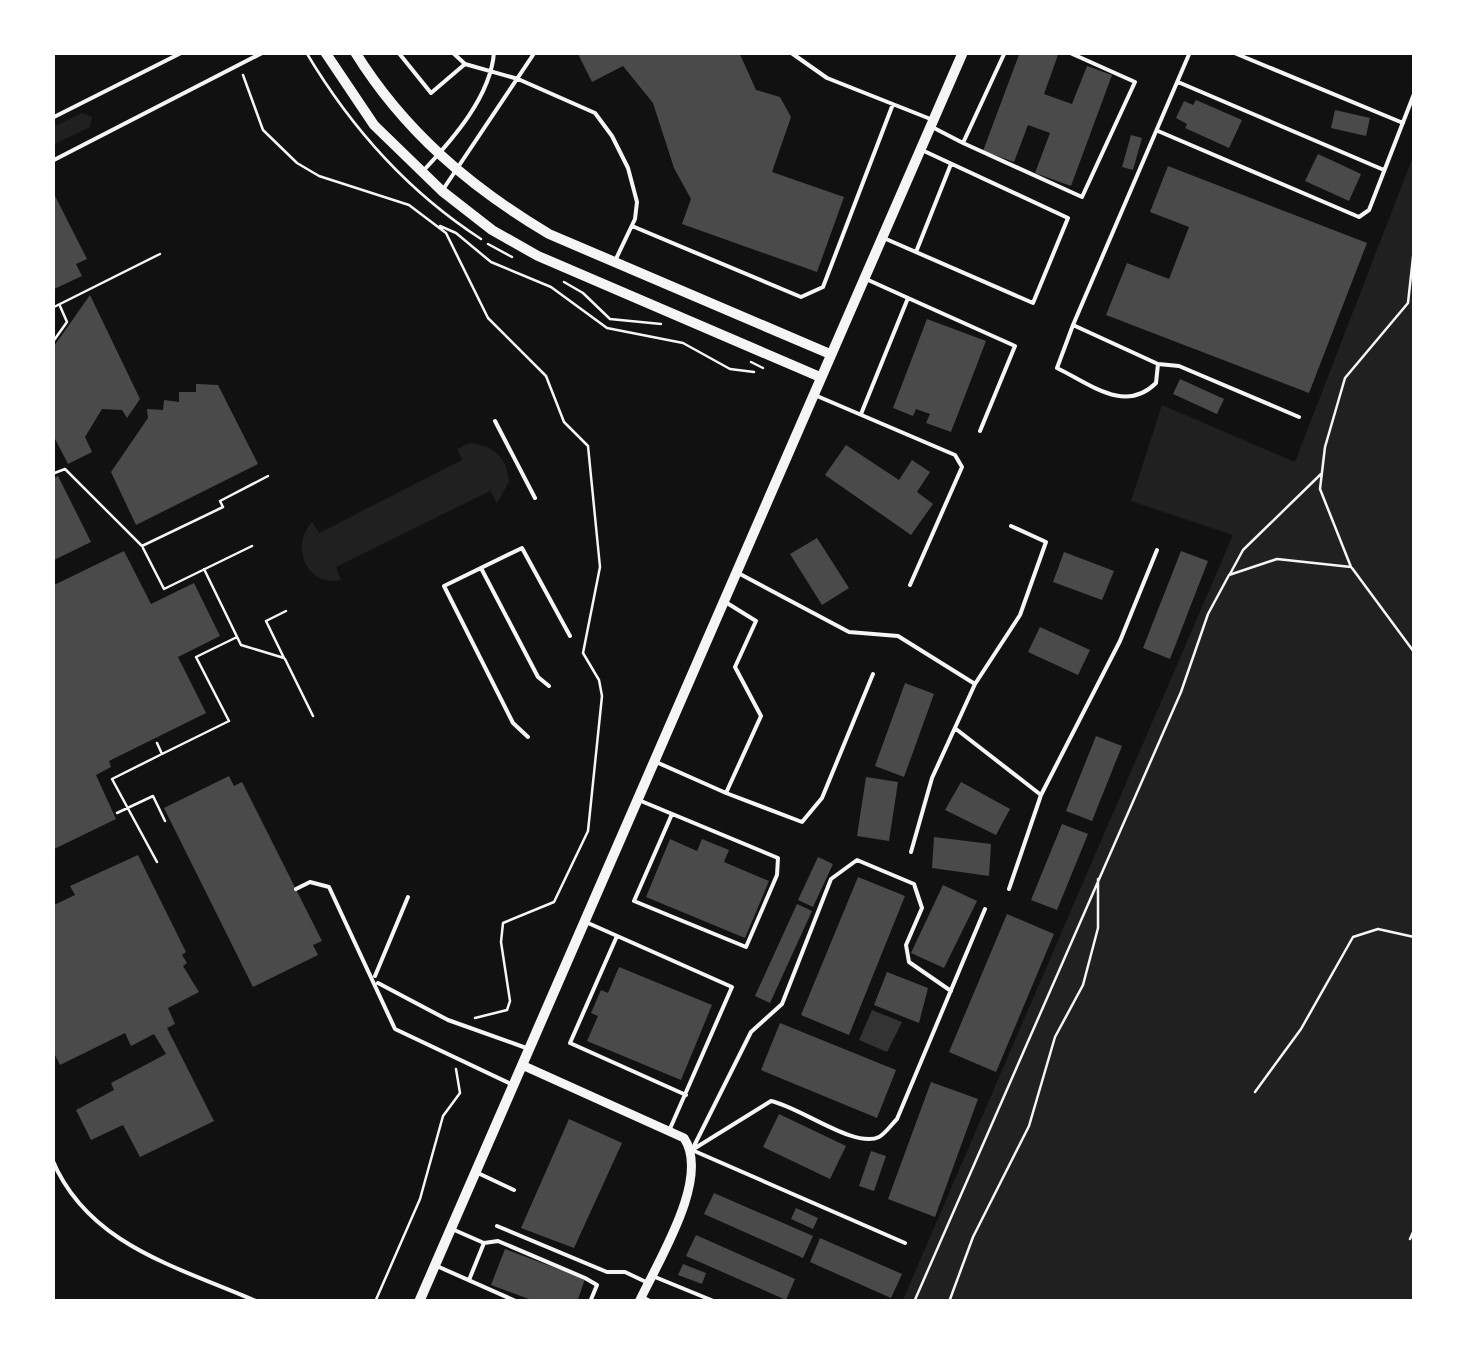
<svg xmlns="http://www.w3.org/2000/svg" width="1467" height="1354" font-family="'Varela Round',sans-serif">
  <rect width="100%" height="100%" fill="#111"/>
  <path fill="#202020" d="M82 113 92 117 90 127 53 145V127Z
    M1414 154V1301L902 1302 1233 535 1131 501 1162 405 1295 462Z
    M470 443C494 446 507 457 509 482L497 503 490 491 336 567 341 580C306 587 290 546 312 522L319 533 462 460 457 449Z"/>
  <path fill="#333" d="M872 1010 902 1022 887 1052 859 1040Z"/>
  <path fill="#4a4a4a" d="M577 52H739L756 90 780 97 791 117 772 172 844 197 817 272 682 224 691 199 674 168 653 103 623 66 592 82Z
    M1020 52H1059L1044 94 1072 104 1087 66 1112 75 1071 186 1035 173 1050 133 1028 125 1014 162 983 151Z
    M1196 100 1242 120 1229 148 1185 128 1187 124 1176 118 1184 101 1193 105Z
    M1335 110 1370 118 1366 136 1331 128Z
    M1131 135 1142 138 1133 170 1122 167Z
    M1318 154 1361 174 1349 201 1305 181Z
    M1168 166 1367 243 1309 393 1106 315 1127 263 1169 279 1189 227 1150 212Z
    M52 190 87 259 76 264 82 276 52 290Z
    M90 295 140 399 127 418 122 410 102 409 85 437 92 452 68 464 52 433V349Z
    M927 319 986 341 951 432 926 423 930 414 916 409 913 416 893 408Z
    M1180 379 1224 399 1217 414 1173 394Z
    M196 384 218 385 258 464 136 525 111 472 148 418 147 409 163 410 164 400 179 402V392H196Z
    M846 445 899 480 912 460 930 472 917 492 933 504 911 535 825 475Z
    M58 476 91 542 52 561V479Z
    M817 538 849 588 822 605 790 554Z
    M124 551 151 604 194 583 220 636 178 657 206 713 109 761 111 767 96 775 116 819 52 850V586Z
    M1181 551 1208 561 1170 659 1143 648Z
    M1064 552 1114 571 1102 600 1053 582Z
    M1040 627 1090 650 1078 675 1028 652Z
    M905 683 934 694 904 777 875 766Z
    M1096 736 1122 746 1092 821 1066 811Z
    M229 776 234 786 242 782 322 941 313 945 318 955 253 987 164 808Z
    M866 777 898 782 889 841 857 836Z
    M961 782 1010 809 996 835 945 810Z
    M1062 824 1088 834 1057 910 1031 900Z
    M934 837 991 844 989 876 932 868Z
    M670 839 697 851 702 839 729 850 724 862 769 881 745 938 646 897Z
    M138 855 186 952 182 955 187 963 183 966 199 992 168 1008 175 1024 167 1028 214 1121 140 1157 123 1125 91 1140 76 1110 114 1090 111 1083 166 1054 154 1034 131 1046 125 1033 60 1065 52 1049V906L75 895 70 886Z
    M818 857 833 864 813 907 798 900Z
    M858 877 905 896 849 1035 801 1015Z
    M943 885 977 901 944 968 911 953Z
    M797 904 812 911 770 1003 755 996Z
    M1007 914 1054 934 996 1072 949 1052Z
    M619 967 712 1005 681 1080 587 1041 598 1016 591 1013 601 990 608 993Z
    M887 972 928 988 919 1023 874 1005Z
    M780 1023 896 1070 877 1118 761 1070Z
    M931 1082 978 1099 935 1217 888 1199Z
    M779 1114 846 1146 830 1179 763 1147Z
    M569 1119 622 1143 574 1248 521 1228Z
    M871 1151 886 1156 874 1191 859 1186Z
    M714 1193 813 1236 803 1258 704 1214Z
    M796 1208 818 1218 813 1229 791 1219Z
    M696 1235 795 1279 786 1300 686 1256Z
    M820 1238 902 1274 891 1298 810 1262Z
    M505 1249 585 1279 577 1302H537L491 1285Z
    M683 1264 706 1273 702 1284 678 1275Z"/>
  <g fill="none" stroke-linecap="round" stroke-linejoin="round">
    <path stroke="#f5f5f5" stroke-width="2.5" d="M306 52C351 128 407 191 481 239
      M243 75 263 130 297 163 319 176 409 205 446 233 488 318 546 376 564 422 588 446 600 567 583 653 599 680 602 696 588 831 554 902 503 923 501 942 510 1001 507 1010 475 1018
      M440 226 456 233 491 262 551 287 607 328 683 343 730 369 754 372
      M488 244 512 257
      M564 282 583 293 610 319 661 324
      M52 308 160 254
      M52 343 67 322 60 306
      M751 362 763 368
      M52 474 65 469 142 546 223 507 220 501 268 476
      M143 548 164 589 252 546
      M1352 568 1414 652
      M204 569 241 645 284 658 266 621 286 611
      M1230 574 1243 550 1321 474
      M285 659 313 716
      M157 743 162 754 229 721 196 657 237 637
      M117 813 153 796 165 821
      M157 862 112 779 160 755
      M1255 1092 1301 1029 1353 937 1378 929 1414 937
      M1410 1239 1414 1230
      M375 1302 420 1199 443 1116 460 1093 456 1069
      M914 1302 1181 692 1208 614 1229 575 1277 559 1351 567 1320 489 1325 447 1345 378 1408 303 1414 248
      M949 1302 973 1237 1029 1126 1055 1037 1083 985 1098 928V879"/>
    <path stroke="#f5f5f5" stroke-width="4" d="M398 52 431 93 465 64 518 79 595 113 612 136 628 168 637 202 635 219 615 261
      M452 52 465 64
      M790 52 827 78 933 120
      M1132 52H1140
      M1232 52 1403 123
      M1178 82 1384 170
      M52 118 183 52
      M934 128 963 143 1005 52
      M1158 131 1359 217 1369 210 1414 94
      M963 143 1082 197 1135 82 1068 52
      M52 161 264 52
      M424 170C453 139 491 96 494 52
      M442 191 535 52
      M632 226 801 297 823 287 893 104
      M886 239 1033 303 1068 218 924 151
      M916 252 951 164
      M908 298 1015 346 980 431
      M1073 325 1158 364 1156 383C1125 414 1090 384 1057 368L1073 325 1190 52
      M1158 364 1179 366 1299 417
      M817 396 955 455 962 467 910 585
      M861 414 908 298 866 279
      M495 421 535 498
      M481 568 538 677 549 686
      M740 574 849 632 898 636 975 684 932 778 911 852
      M975 684 1020 615 1046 542 1011 526
      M956 729 1041 795 1009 889
      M528 737 513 723 444 586 522 548 570 636
      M656 762 726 793 761 716 735 667 756 621 727 603
      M726 793 802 822 822 798 873 674
      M1041 795 1120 641 1157 550
      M641 801 778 858 777 875 746 947 634 901 672 814
      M296 889 310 882 329 887 395 1029 513 1085
      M588 923 732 987 669 1131
      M617 936 570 1043 686 1095
      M375 976 408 897
      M378 983 448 1020 529 1049
      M692 1150 751 1032 782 1004 831 879 857 860 914 884 922 908 906 945 909 962 951 991
      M692 1150 771 1101C800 1107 855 1149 879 1137 885 1134 892 1124 897 1119L985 909
      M692 1150 905 1243
      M52 1159C88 1246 179 1267 258 1302
      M480 1174 514 1190
      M497 1226 607 1272H625L646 1282
      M452 1229 484 1243 498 1241 585 1278 597 1285 590 1302
      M439 1267 518 1302
      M655 1277 716 1302
      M469 1280 484 1243
      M642 1297 652 1302"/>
    <path stroke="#f5f5f5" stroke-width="9" d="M522 1065 684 1138C711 1178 658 1261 639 1302"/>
    <path stroke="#f5f5f5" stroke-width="10" d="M325 52 374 125 442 191 492 230 538 256 820 377
      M355 52C404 131 470 187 549 234L830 354
      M419 1302 963 52"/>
  </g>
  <rect width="1467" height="1354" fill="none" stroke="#ffffff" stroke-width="110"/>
</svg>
